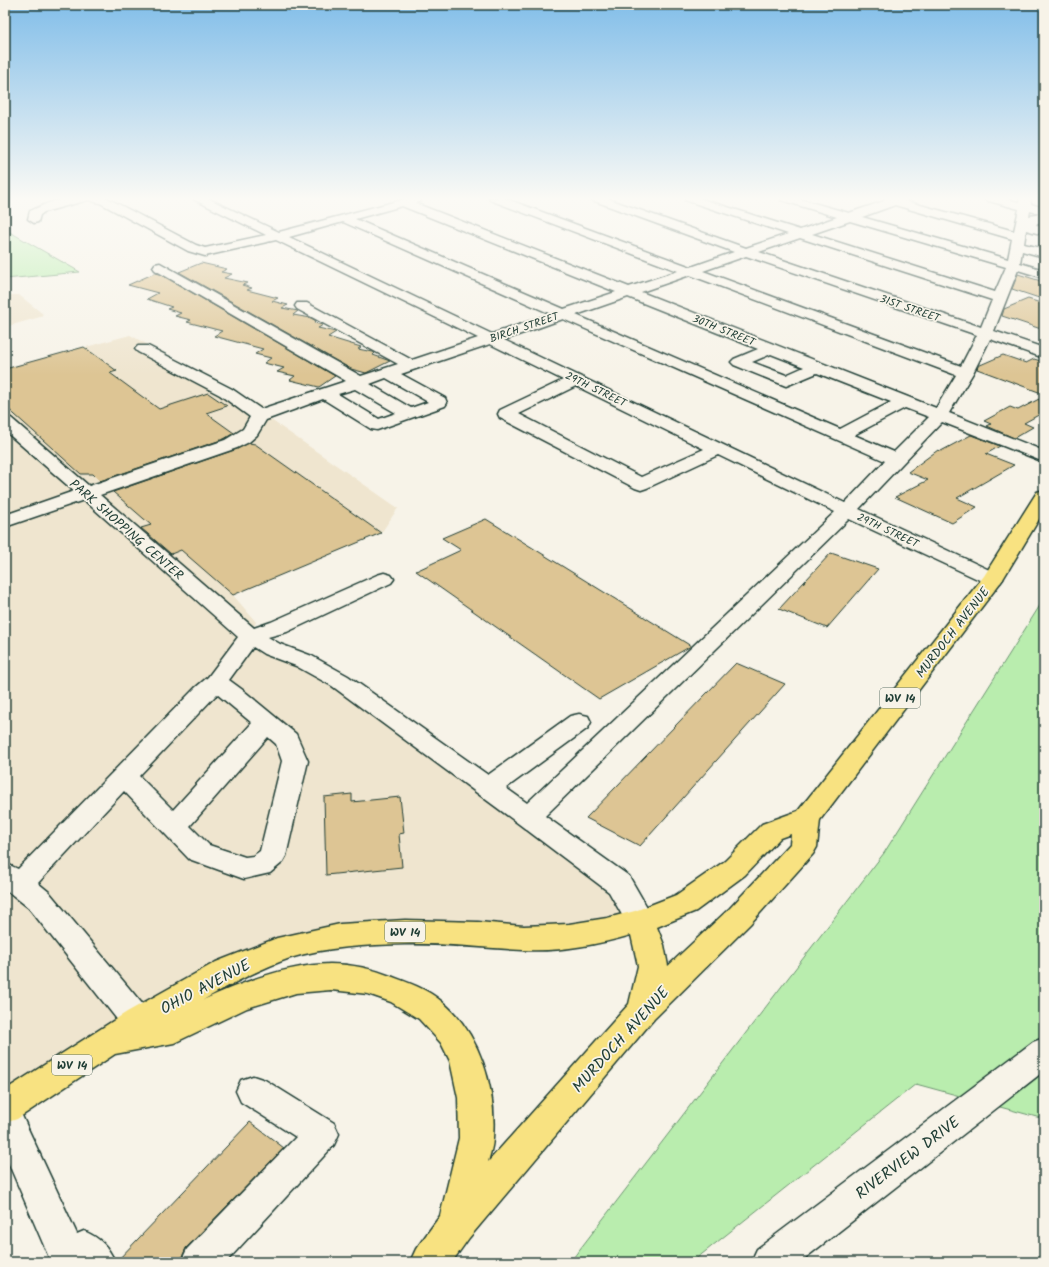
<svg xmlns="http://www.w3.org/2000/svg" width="1049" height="1267" font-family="Kalam,sans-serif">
  <rect width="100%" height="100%" fill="#f7f3e8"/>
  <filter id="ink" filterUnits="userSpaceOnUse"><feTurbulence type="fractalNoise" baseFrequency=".025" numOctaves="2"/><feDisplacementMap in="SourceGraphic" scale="8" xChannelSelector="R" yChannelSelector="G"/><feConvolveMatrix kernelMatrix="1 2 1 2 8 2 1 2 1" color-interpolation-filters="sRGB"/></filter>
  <g filter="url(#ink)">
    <path fill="#efe5cf" d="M5 295H19L43 314 40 317 5 327Z
      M130 335 270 411 271 420 398 508 381 533 233 595 256 622 250 636 304 661 619 884 640 921 287 947 5 1108V369Z"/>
    <path fill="#b9edae" stroke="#6c9571" d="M5 227 8 231 80 272 5 279Z
      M1044 599V1119L916 1084 692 1262H570L884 853Z"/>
    <path fill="#ddc594" stroke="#1f3d34" d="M201 263 227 269 221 272 232 274 224 278 248 283 242 285 252 288 247 290 278 298 272 301 288 305 282 308 298 311 293 315 311 318 316 321 314 323 323 325 318 328 336 332 328 337 361 347 358 349 373 352 375 353 373 355 390 361 366 373 351 369 179 272Z
      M155 273 160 274 335 376 319 387 290 380 295 376 277 372 284 368 264 363 271 358 255 354 263 349 214 336 222 331 187 322 191 320 175 316 181 313 167 309 172 307 147 299 158 293 128 285Z
      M1018 274 1044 282 1039 298 1012 289Z
      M1028 299 1044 304V330L1002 316 1004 309Z
      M84 347 117 371 110 373 159 409 208 393 227 406 206 413 234 433 224 439 100 481 93 474H81L5 406V369Z
      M1003 355 1026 363 1034 359 1044 362V394L977 369 978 366Z
      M1039 399 1044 412 1024 423 1033 427 1014 438 987 426 991 424 984 421 1010 407 1018 410Z
      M971 435 1000 446 986 454 1014 465 957 498 977 507 952 523 895 497 928 480 908 472 938 450 941 451Z
      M249 443 255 444 381 533 233 595 181 550 171 554 141 528 151 525 113 492 237 449Z
      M486 519 691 646 599 699 416 571 461 550 442 538Z
      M831 553 878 569 827 628 779 609Z
      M736 663 785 684 640 846 586 818Z
      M352 794V802L400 797 404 833 399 834 402 867 326 875 324 797Z
      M250 1122 284 1148 186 1248 180 1262H116Z"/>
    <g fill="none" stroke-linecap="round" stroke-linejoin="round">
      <g stroke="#1f3d34" stroke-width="3">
        <path id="minor" d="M68 198H107L196 245 205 248 266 235 195 200 194 198H207L279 232 409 198H422L421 201 415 203 629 287 678 271 490 200 488 198H504L691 267 734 252 592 200 590 198H606L746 248 788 234 685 200 684 198H699L800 230 837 217 781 200 780 198H796L849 213 884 201 885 198H910L906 201 1014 231 1019 209 985 200 983 198H1002L1019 202 1020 198H1030L1031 204 1044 208V222L1037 223 1036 225 1044 227V235L1026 230 1024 244 1044 249V257L1022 251 1020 263 1044 270V278L1018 270 994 331 1044 348V358L990 339 973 373 949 413 1044 451V462L942 422 859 509 1000 575 1003 579 1000 583 993 585 986 583 849 519 545 816 629 876 655 921 650 929 640 933 630 929 609 892 519 824 332 686 296 666 264 654 253 647 229 680 244 691 296 734 308 761 286 856 282 863 270 873 244 879 189 859 124 791 38 883 49 892 149 1012 154 1022 149 1032 138 1036 127 1032 29 908 5 889V863L18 869 195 688 208 677 238 637 84 500 5 527V515L74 491 5 431V417L11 418 89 486 225 440 243 429 250 417 220 395 138 352 135 349 138 346H148L232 389 261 409 346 381 155 270 153 267 155 264 160 263 361 376 398 364 297 309 295 306 297 303H307L412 360 478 338 276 240 205 256 188 251 100 203 88 200 44 212 40 215 38 222 34 223 28 219 30 211 48 203ZM895 205 1012 239 1008 259 862 217ZM402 206 616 292 564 309 355 219ZM1030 211 1038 213 1037 215 1029 216ZM850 221 1006 267 995 292 812 234ZM343 222 551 314 492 334 289 237ZM800 238 992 300 981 327 759 252ZM746 256 977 335 961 366 703 271ZM690 275 956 375 936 408 641 292ZM628 297 758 349 734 359 731 362 734 365 786 386 817 373 891 402 840 429 576 315ZM563 319 885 461 845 503 504 340ZM490 344 563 380 500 410 498 414 500 418 635 488 641 490 647 488 718 455 835 512 527 803 506 788 588 728 591 722 588 716 579 714 570 716 488 775 348 676 312 656 280 644 268 637 287 632 391 583 394 579 391 575 384 573 377 575 271 622 254 628 100 495 237 448 249 442 257 435 266 420 323 399 371 429 377 430 445 406 447 403 445 398 401 374ZM771 354 804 367 786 375 752 362ZM386 378 428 402 411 408 370 384ZM576 386 704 449 641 477 519 414ZM355 389 396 413 379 419 338 394ZM905 408 929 417 894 452 854 435ZM217 694 252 723 173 810 139 776ZM268 737 276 744 282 761 260 851 253 856 245 857 209 845 190 826Z
          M1044 1038V1071L800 1262H751L757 1249 1033 1042Z
          M253 1076 265 1080 334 1123 339 1134 334 1145 226 1262H181L187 1249 296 1137 241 1102 236 1091 241 1080Z
          M5 1100 17 1105 77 1234 84 1231C100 1238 108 1246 115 1262H51L5 1155Z"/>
      </g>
      <g stroke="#1f3d34" stroke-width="3">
        <path id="major" d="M1044 490V511L1003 579 820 820 817 847 813 854 750 924 654 1019 469 1238 452 1262H410L416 1249 440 1216 459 1138 458 1098 450 1061 441 1043 419 1019 391 1002 368 994 331 990 296 993 247 1008 174 1043 115 1054 17 1119 5 1123V1090L127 1012 216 962 277 938 340 924 405 920 478 922 524 926 569 924 607 918 635 911 676 895 725 861 762 824 798 811 984 576 1037 492ZM791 834 790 844 730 908 668 966 664 945 657 927 696 911 745 875 780 838ZM631 935 638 966 629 1004 488 1162C490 1154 493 1146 493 1138 497 1090 480 1032 441 1001 427 989 409 983 393 977 373 969 352 964 330 964 287 965 242 982 203 1000 231 984 259 969 290 958 326 947 367 945 404 944 444 943 483 948 523 950 559 952 596 945 631 935Z"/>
      </g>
      <use href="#minor" fill="#f7f3e8" fill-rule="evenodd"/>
      <use href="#major" fill="#f8e281" fill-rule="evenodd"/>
    </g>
  </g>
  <linearGradient id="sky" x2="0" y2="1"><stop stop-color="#82bee9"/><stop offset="0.53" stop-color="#fbfaf5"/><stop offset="1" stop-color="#fbfaf5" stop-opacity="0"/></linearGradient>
  <rect width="1049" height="375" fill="url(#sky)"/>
  <g text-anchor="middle" stroke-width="3.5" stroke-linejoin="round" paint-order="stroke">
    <g font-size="11" fill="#1f3d34" stroke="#f7f3e8">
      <text transform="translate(910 308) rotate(19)" y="4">31ST STREET</text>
      <text transform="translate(524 327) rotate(-19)" y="4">BIRCH STREET</text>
      <text transform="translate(724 330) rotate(22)" y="4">30TH STREET</text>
      <text transform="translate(596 389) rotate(26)" y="4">29TH STREET</text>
      <text transform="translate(888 530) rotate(25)" y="4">29TH STREET</text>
    </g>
    <g fill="#f7f3e8" stroke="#60746a" stroke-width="1">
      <rect x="880" y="688" width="40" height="20" rx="3"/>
      <rect x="385" y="922" width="40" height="20" rx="3"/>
      <rect x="52" y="1055" width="40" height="20" rx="3"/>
    </g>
    <g font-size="12" font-weight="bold" fill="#1f3d34">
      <text x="900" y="702">WV 14</text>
      <text x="405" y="936">WV 14</text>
      <text x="72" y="1069">WV 14</text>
    </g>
    <g font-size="13" fill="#1f3d34" stroke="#f7f3e8">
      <text transform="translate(127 529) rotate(41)" y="5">PARK SHOPPING CENTER</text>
      <text transform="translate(952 632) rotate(-52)" y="5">MURDOCH AVENUE</text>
    </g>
    <g font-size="16" fill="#1f3d34" stroke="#f7f3e8">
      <text transform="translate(205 986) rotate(-28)" y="6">OHIO AVENUE</text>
      <text transform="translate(620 1039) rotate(-48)" y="6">MURDOCH AVENUE</text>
      <text transform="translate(907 1157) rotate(-37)" y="6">RIVERVIEW DRIVE</text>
    </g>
  </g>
  <rect width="1049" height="1267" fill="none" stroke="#f7f3e8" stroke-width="20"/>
  <rect x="10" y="10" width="1029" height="1247" fill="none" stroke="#1f3d34" stroke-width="1.5" filter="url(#ink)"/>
</svg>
